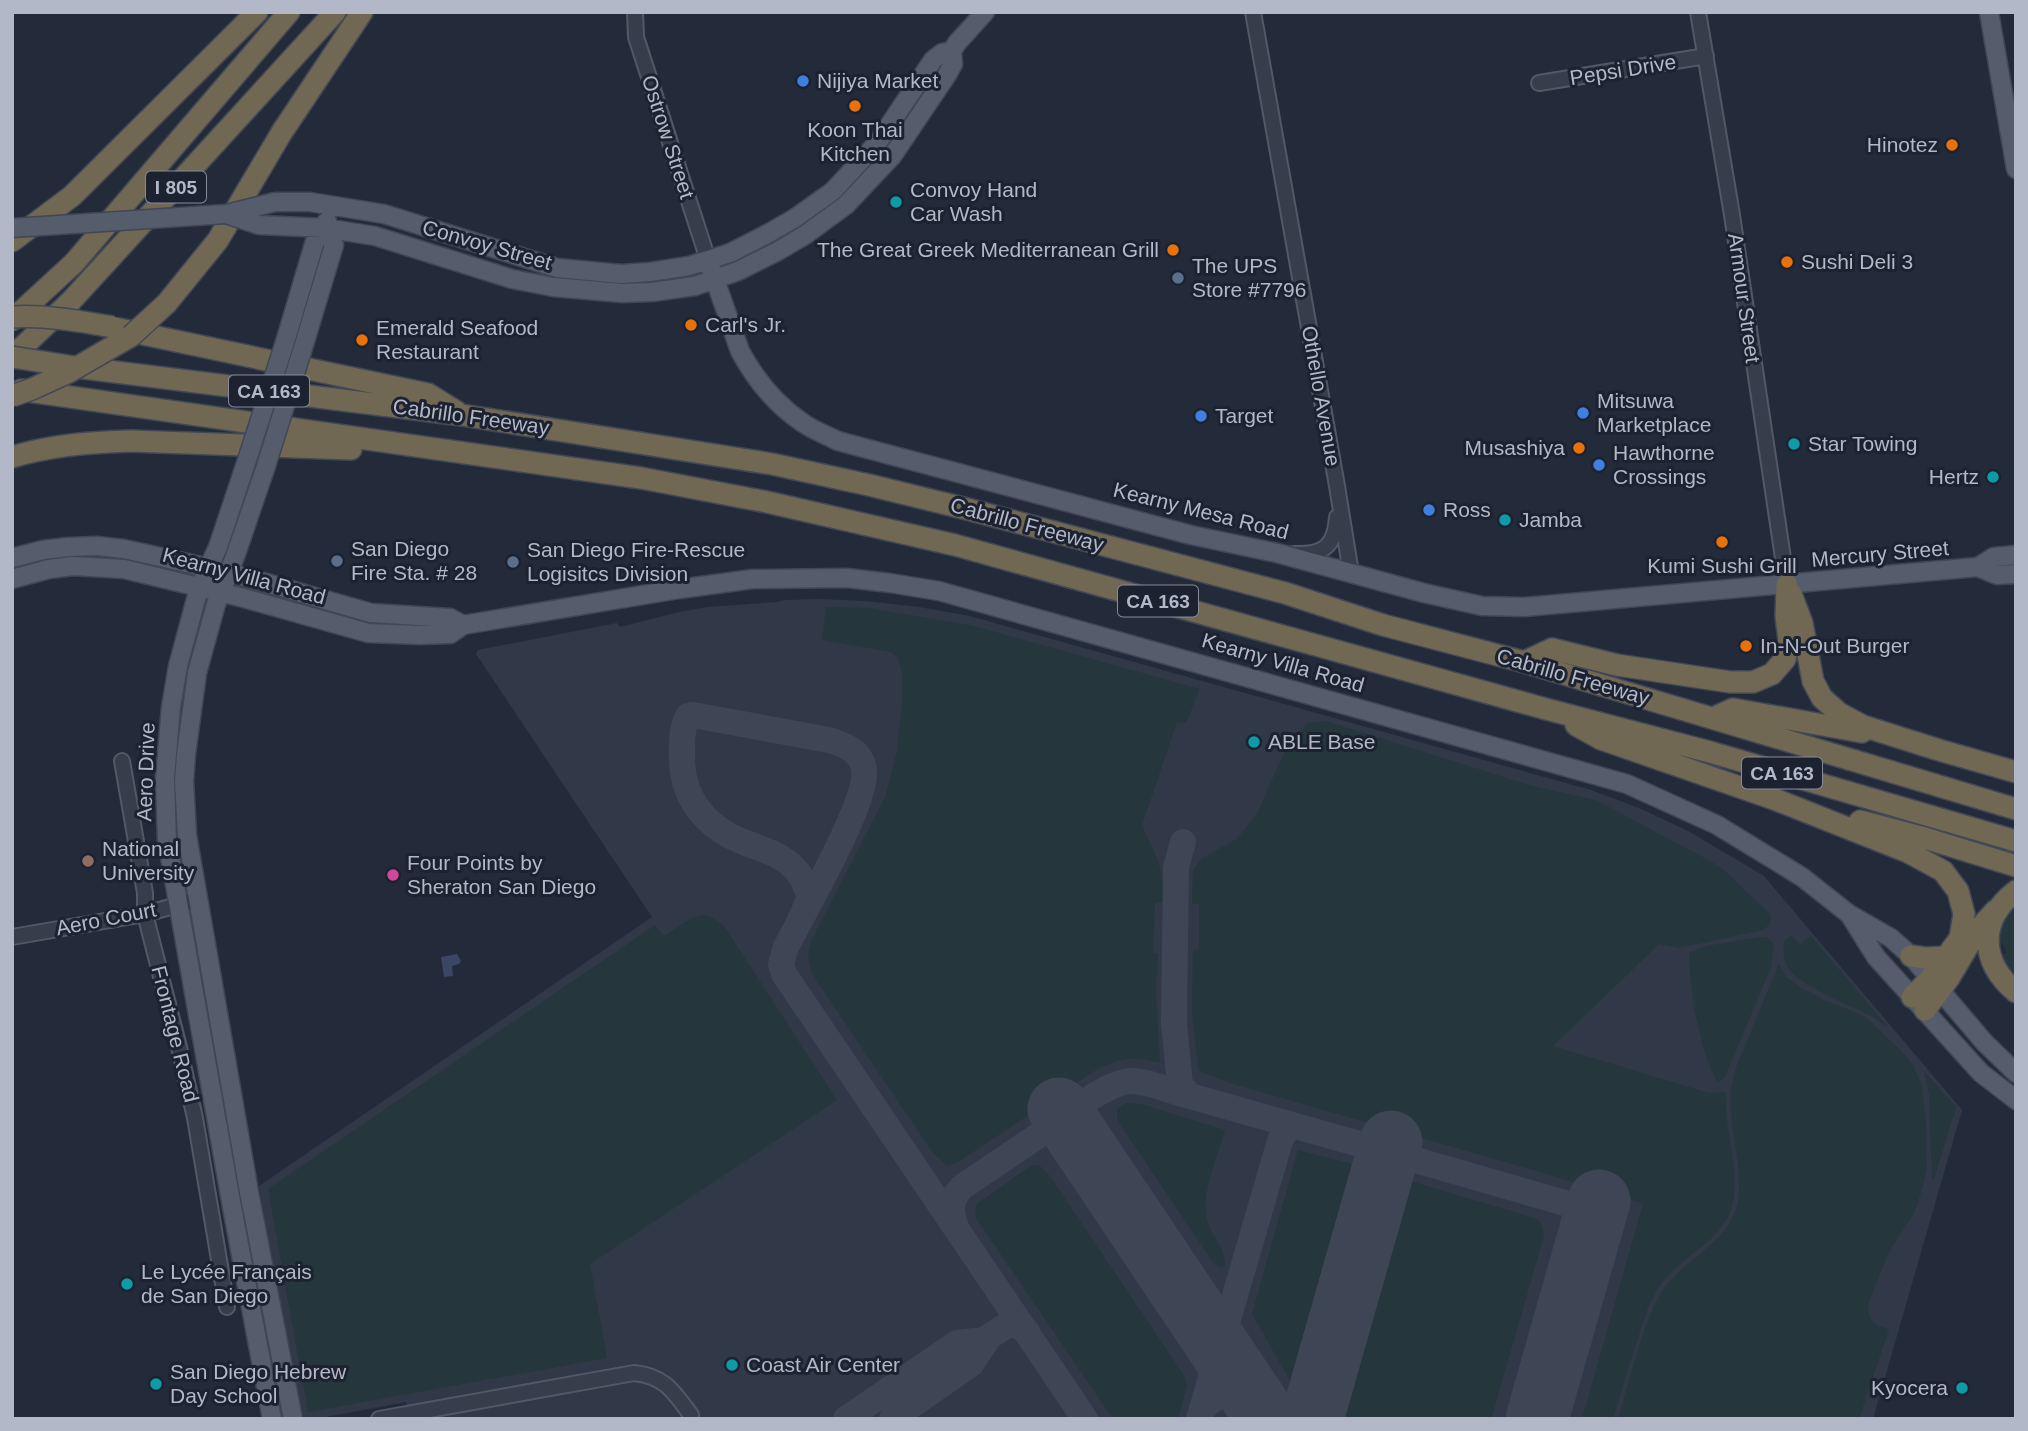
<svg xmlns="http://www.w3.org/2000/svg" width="2028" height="1431" font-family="Arial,sans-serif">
  <rect width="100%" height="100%" fill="#232b3b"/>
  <path fill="#313848" d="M818 599 866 601 919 607 970 616 1591 790 1639 808 1690 832 1764 876 1962 1110 1873 1419H410L406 1402 315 1419H304L299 1413 259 1186 652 917 476 654 478 650 617 623 620 627 679 612 708 607 777 602 785 600Z"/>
  <path fill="#25373c" d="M826 607 870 608 974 626 1200 689 1186 723 1177 722 1142 825C1155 855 1165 868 1163 902L1155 903 1153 953H1158L1156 991 1160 1063C1130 1056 1124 1057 1096 1070L955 1164 947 1166 933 1153 812 974C808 961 807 954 811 941L885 797 897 752 902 703V673L898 659 891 652 822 640Z
    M1326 721 1532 786 1596 800 1710 861 1724 870 1770 914C1772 922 1770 925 1763 930L1679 948 1659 944 1553 1046 1709 1093 1726 1092C1723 1131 1743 1172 1731 1210 1719 1244 1677 1258 1659 1287 1647 1305 1642 1327 1635 1347 1628 1371 1620 1395 1613 1419H1582L1643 1204 1543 1173 1227 1082 1201 1072 1198 1068 1192 1013 1193 950 1199 949V904L1192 903 1193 871 1202 858 1237 839 1258 812 1278 766 1292 738 1308 723Z
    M2016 900V974L2009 970 2001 961 2002 955 2007 953 2004 946 2000 942C2000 924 2005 914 2016 900Z
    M701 915 710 916 724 926 837 1100 590 1264 607 1358 308 1412 268 1189 655 925 664 936 692 918Z
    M1791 936 1800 944 1811 936 1887 1026 1884 1025 1875 1018C1854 1007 1799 986 1788 968 1783 959 1783 951 1784 941Z
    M1760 937 1768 938 1774 944 1771 967 1725 1077 1718 1083C1700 1053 1689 988 1689 953L1706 946Z
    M1779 964 1786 977 1800 987 1826 1001 1856 1012 1868 1019 1906 1056 1913 1066 1922 1086 1926 1122 1927 1167 1923 1186 1915 1211 1889 1252 1869 1301 1868 1314 1873 1322 1878 1326 1889 1329 1859 1419H1618C1629 1384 1644 1315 1665 1287 1686 1259 1724 1244 1736 1209 1745 1182 1733 1141 1731 1113 1729 1096 1732 1081 1737 1065Z
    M1924 1071 1956 1107 1934 1179H1932L1929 1094Z
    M1126 1103 1141 1104 1225 1130C1218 1156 1200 1194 1207 1220 1211 1237 1226 1246 1225 1265L1222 1268 1215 1265 1117 1120V1109Z
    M1298 1150 1351 1164 1355 1166 1356 1170 1302 1374 1299 1383 1297 1384 1291 1382 1252 1314Z
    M1032 1165 1040 1166 1049 1175 1183 1374 1187 1385 1178 1419H1113L976 1218 975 1211 977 1204Z
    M1407 1180 1531 1217C1541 1220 1543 1226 1544 1236L1491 1419H1337L1403 1185Z"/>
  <path fill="#394764" d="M457 954 461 961 459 964 452 966 453 976 444 977 441 957Z"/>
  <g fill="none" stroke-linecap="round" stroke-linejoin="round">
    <path stroke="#3e4656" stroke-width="26" d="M693 715 829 740C844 745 861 750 864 769 869 801 802 915 785 949 790 939 809 905 809 895 808 890 805 885 803 880 789 855 765 851 741 841 705 826 682 798 682 758 682 744 681 729 688 716Z
      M1183 842 1176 867 1174 1023 1180 1085 1190 1096
      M785 949 781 965 784 974 1085 1419
      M1178 1090 1176 1092 1377 1149 1382 1159 1383 1171
      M1383 1171C1388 1163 1394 1156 1405 1157L1596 1212
      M956 1227C950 1211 950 1200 962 1187L1048 1129C1063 1125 1069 1131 1079 1141 1075 1132 1071 1124 1075 1114 1081 1100 1117 1081 1132 1081 1147 1081 1162 1088 1176 1092
      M1202 1411C1211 1396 1232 1390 1248 1399 1253 1402 1257 1407 1261 1411
      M846 1419 957 1343 984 1340 1004 1327 1012 1325 1019 1326 1027 1332
      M892 1419 971 1364 989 1337
      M1199 1419 1280 1141 1286 1130 1294 1126"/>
    <path stroke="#3e4656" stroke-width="63" d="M1059 1109 1267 1419
      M1312 1419 1391 1142
      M1537 1419 1599 1201"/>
    <g stroke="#525866" stroke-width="18">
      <path id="minor" d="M635 12 636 37 708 260
        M1253 12 1337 486 1351 573
        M1698 12 1732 215 1787 585
        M1539 83 1706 56
        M1294 554C1324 555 1335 546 1337 517
        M122 761 145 893V914L179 1047 195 1118 227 1307
        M12 937 145 914 199 899
        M379 1419 634 1373C665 1376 674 1392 691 1415"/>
    </g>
    <g stroke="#404654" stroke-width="21">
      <path id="major" d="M1989 12 2016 169
        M275 202H310L384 214 557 268 621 274 650 272 689 266 730 253 769 233 795 218 833 191 878 142 933 60 942 53 952 51
        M259 225 325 228 375 236 512 279 553 287 622 293 652 292 695 286 738 271 778 251 805 235 846 205 893 155 947 75 953 64 952 51 957 43 985 12
        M708 260 740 351C755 379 776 405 803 423 813 430 826 435 838 441L1191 535 1277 553 1424 593 1482 606 1524 607 1978 567 1997 575 2016 574
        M285 342 315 241 325 228 327 221
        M303 348 334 245 325 228
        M247 460 218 547 199 588 178 666 171 707 165 778 167 840 232 1207 272 1419
        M266 466 236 554 216 604 197 673 186 754 184 781 187 835 249 1192 293 1419
        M12 558 43 550 68 547 97 546 124 549 228 572 371 613 450 618 463 625
        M1978 567 1994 557 2016 555
        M12 579 49 569 73 566 124 569 240 597 368 633 420 635 450 634 463 625 679 589 753 579 847 578 890 583 939 591 1627 784 1717 825 1802 877 1849 914 1891 938 1911 956 1984 1042 2016 1073
        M1851 917 1876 957 1981 1073 2016 1100"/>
    </g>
    <g stroke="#424856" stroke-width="24">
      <path id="highway" d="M12 241 72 196 257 12
        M167 303 218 240 282 132 362 12
        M12 320 74 263 289 12
        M119 329 428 394 457 412
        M12 357 71 301 335 12
        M75 367 462 415 772 464 869 485 967 509 1285 593 1383 625 1524 662 2016 809
        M21 390 641 478 767 502 955 545 1546 709 1710 752 2016 841
        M12 457C51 445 91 442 131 441L351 449
        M1791 594 1802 623 1813 681 1822 698 1839 713 1863 726 1939 750 2016 772
        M1524 662 1552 649 1617 665 1730 682H1753L1772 674 1785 659 1789 640 1786 616 1787 585
        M1713 718 1733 709 1862 732
        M1576 725 1601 739 1774 799 1908 852 1943 871 1958 891 1964 914 1960 938 1931 978 1912 997
        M1860 821 1928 839 2016 866
        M2016 891C1978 920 1980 962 2016 992
        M1911 956 1925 958 1946 957
        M1925 1010 1949 978 1977 931 1995 911"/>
    </g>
    <use href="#minor" stroke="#373d4b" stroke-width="14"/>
    <use href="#major" stroke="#555c6b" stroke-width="18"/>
    <use href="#highway" stroke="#716854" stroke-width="21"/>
    <g stroke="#404654" stroke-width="21" stroke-linecap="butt">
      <path id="major-bridge" d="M226 214 259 225
        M12 228 226 214 275 202
        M247 460 285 342
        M266 466 303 348"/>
    </g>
    <g stroke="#424856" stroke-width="24" stroke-linecap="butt">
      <path id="highway-bridge" d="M12 317C46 315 79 321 113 327
        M12 357 75 367
        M12 396 32 389 69 372 131 336 167 303"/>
    </g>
    <use href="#major-bridge" stroke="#555c6b" stroke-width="18"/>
    <use href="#highway-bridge" stroke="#716854" stroke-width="21"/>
  </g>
  <g fill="#3f7fe0" stroke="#1c2230" stroke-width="2.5">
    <circle cx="803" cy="81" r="7"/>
    <circle cx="1583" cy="413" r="7"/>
    <circle cx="1201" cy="416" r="7"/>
    <circle cx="1599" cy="465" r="7"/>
    <circle cx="1429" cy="510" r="7"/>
  </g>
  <g fill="#e8710a" stroke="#1c2230" stroke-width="2.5">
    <circle cx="855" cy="106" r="7"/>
    <circle cx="1952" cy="145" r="7"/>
    <circle cx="1173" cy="250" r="7"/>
    <circle cx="1787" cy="262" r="7"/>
    <circle cx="691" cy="325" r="7"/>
    <circle cx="362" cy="340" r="7"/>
    <circle cx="1579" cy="448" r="7"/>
    <circle cx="1722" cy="542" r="7"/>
    <circle cx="1746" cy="646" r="7"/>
  </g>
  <g fill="#0f9aa8" stroke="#1c2230" stroke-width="2.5">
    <circle cx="896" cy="202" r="7"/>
    <circle cx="1794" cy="444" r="7"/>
    <circle cx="1993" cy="477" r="7"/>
    <circle cx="1505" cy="520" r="7"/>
    <circle cx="1254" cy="742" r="7"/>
    <circle cx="127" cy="1284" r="7"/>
    <circle cx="732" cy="1365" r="7"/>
    <circle cx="156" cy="1384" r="7"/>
    <circle cx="1962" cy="1388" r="7"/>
  </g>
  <g fill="#5c6f8a" stroke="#1c2230" stroke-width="2.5">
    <circle cx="1178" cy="278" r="7"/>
    <circle cx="337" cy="561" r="7"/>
    <circle cx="513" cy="562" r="7"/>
  </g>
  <circle fill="#8d6e63" stroke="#1c2230" stroke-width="2.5" cx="88" cy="861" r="7"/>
  <circle fill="#d1479c" stroke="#1c2230" stroke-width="2.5" cx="393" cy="875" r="7"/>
  <g text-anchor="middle" stroke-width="6" stroke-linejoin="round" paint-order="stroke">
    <g fill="#1c2230" stroke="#858b9a" stroke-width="2">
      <rect x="146" y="171.5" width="60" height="31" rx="5"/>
      <rect x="229" y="375.5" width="80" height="31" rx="5"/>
      <rect x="1118" y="585.5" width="80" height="31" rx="5"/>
      <rect x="1742" y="757.5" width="80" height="31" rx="5"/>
    </g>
    <g font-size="19" font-weight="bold" fill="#b2b8c7">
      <text x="176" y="194">I 805</text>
      <text x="269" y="398">CA 163</text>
      <text x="1158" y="608">CA 163</text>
      <text x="1782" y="780">CA 163</text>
    </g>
    <g font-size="21" fill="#b2b8c7" stroke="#1c2230">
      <text transform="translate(1623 70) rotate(-9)" y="7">Pepsi Drive</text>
      <text transform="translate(668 137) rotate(72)" y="7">Ostrow Street</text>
      <text transform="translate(487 245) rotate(16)" y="7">Convoy Street</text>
      <text transform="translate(1744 298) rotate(82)" y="7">Armour Street</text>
      <text transform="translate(1321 396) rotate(80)" y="7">Othello Avenue</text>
      <text transform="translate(471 417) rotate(8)" y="7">Cabrillo Freeway</text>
      <text transform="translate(1201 511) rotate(14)" y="7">Kearny Mesa Road</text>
      <text transform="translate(1027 525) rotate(15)" y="7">Cabrillo Freeway</text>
      <text transform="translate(1880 554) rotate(-5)" y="7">Mercury Street</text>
      <text transform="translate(244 576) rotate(15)" y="7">Kearny Villa Road</text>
      <text transform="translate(1283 663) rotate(16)" y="7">Kearny Villa Road</text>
      <text transform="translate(1573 677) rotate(16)" y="7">Cabrillo Freeway</text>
      <text transform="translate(146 772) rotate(-88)" y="7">Aero Drive</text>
      <text transform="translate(106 919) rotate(-11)" y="7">Aero Court</text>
      <text transform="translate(175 1034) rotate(76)" y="7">Frontage Road</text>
    </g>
    <g font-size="21" fill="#b2b8c7" stroke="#1c2230" text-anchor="start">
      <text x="817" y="88">Nijiya Market</text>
      <text x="855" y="137" text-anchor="middle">Koon Thai<tspan x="855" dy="24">Kitchen</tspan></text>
      <text x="1938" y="152" text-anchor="end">Hinotez</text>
      <text x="910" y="197">Convoy Hand<tspan x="910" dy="24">Car Wash</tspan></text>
      <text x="1159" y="257" text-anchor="end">The Great Greek Mediterranean Grill</text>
      <text x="1801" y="269">Sushi Deli 3</text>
      <text x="1192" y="273">The UPS<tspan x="1192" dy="24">Store #7796</tspan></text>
      <text x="705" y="332">Carl's Jr.</text>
      <text x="376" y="335">Emerald Seafood<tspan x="376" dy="24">Restaurant</tspan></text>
      <text x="1597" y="408">Mitsuwa<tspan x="1597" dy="24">Marketplace</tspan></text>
      <text x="1215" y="423">Target</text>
      <text x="1808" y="451">Star Towing</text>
      <text x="1565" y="455" text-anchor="end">Musashiya</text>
      <text x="1613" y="460">Hawthorne<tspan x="1613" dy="24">Crossings</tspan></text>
      <text x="1979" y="484" text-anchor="end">Hertz</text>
      <text x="1443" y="517">Ross</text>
      <text x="1519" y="527">Jamba</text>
      <text x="351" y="556">San Diego<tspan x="351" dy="24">Fire Sta. # 28</tspan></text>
      <text x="527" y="557">San Diego Fire-Rescue<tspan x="527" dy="24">Logisitcs Division</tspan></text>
      <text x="1722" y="573" text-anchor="middle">Kumi Sushi Grill</text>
      <text x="1760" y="653">In-N-Out Burger</text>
      <text x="1268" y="749">ABLE Base</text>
      <text x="102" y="856">National<tspan x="102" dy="24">University</tspan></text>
      <text x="407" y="870">Four Points by<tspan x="407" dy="24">Sheraton San Diego</tspan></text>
      <text x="141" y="1279">Le Lycée Français<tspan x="141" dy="24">de San Diego</tspan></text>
      <text x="746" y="1372">Coast Air Center</text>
      <text x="170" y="1379">San Diego Hebrew<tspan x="170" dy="24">Day School</tspan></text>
      <text x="1948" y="1395" text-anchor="end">Kyocera</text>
    </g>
  </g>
  <rect width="2028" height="1431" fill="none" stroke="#b2b8c7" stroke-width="28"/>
</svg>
